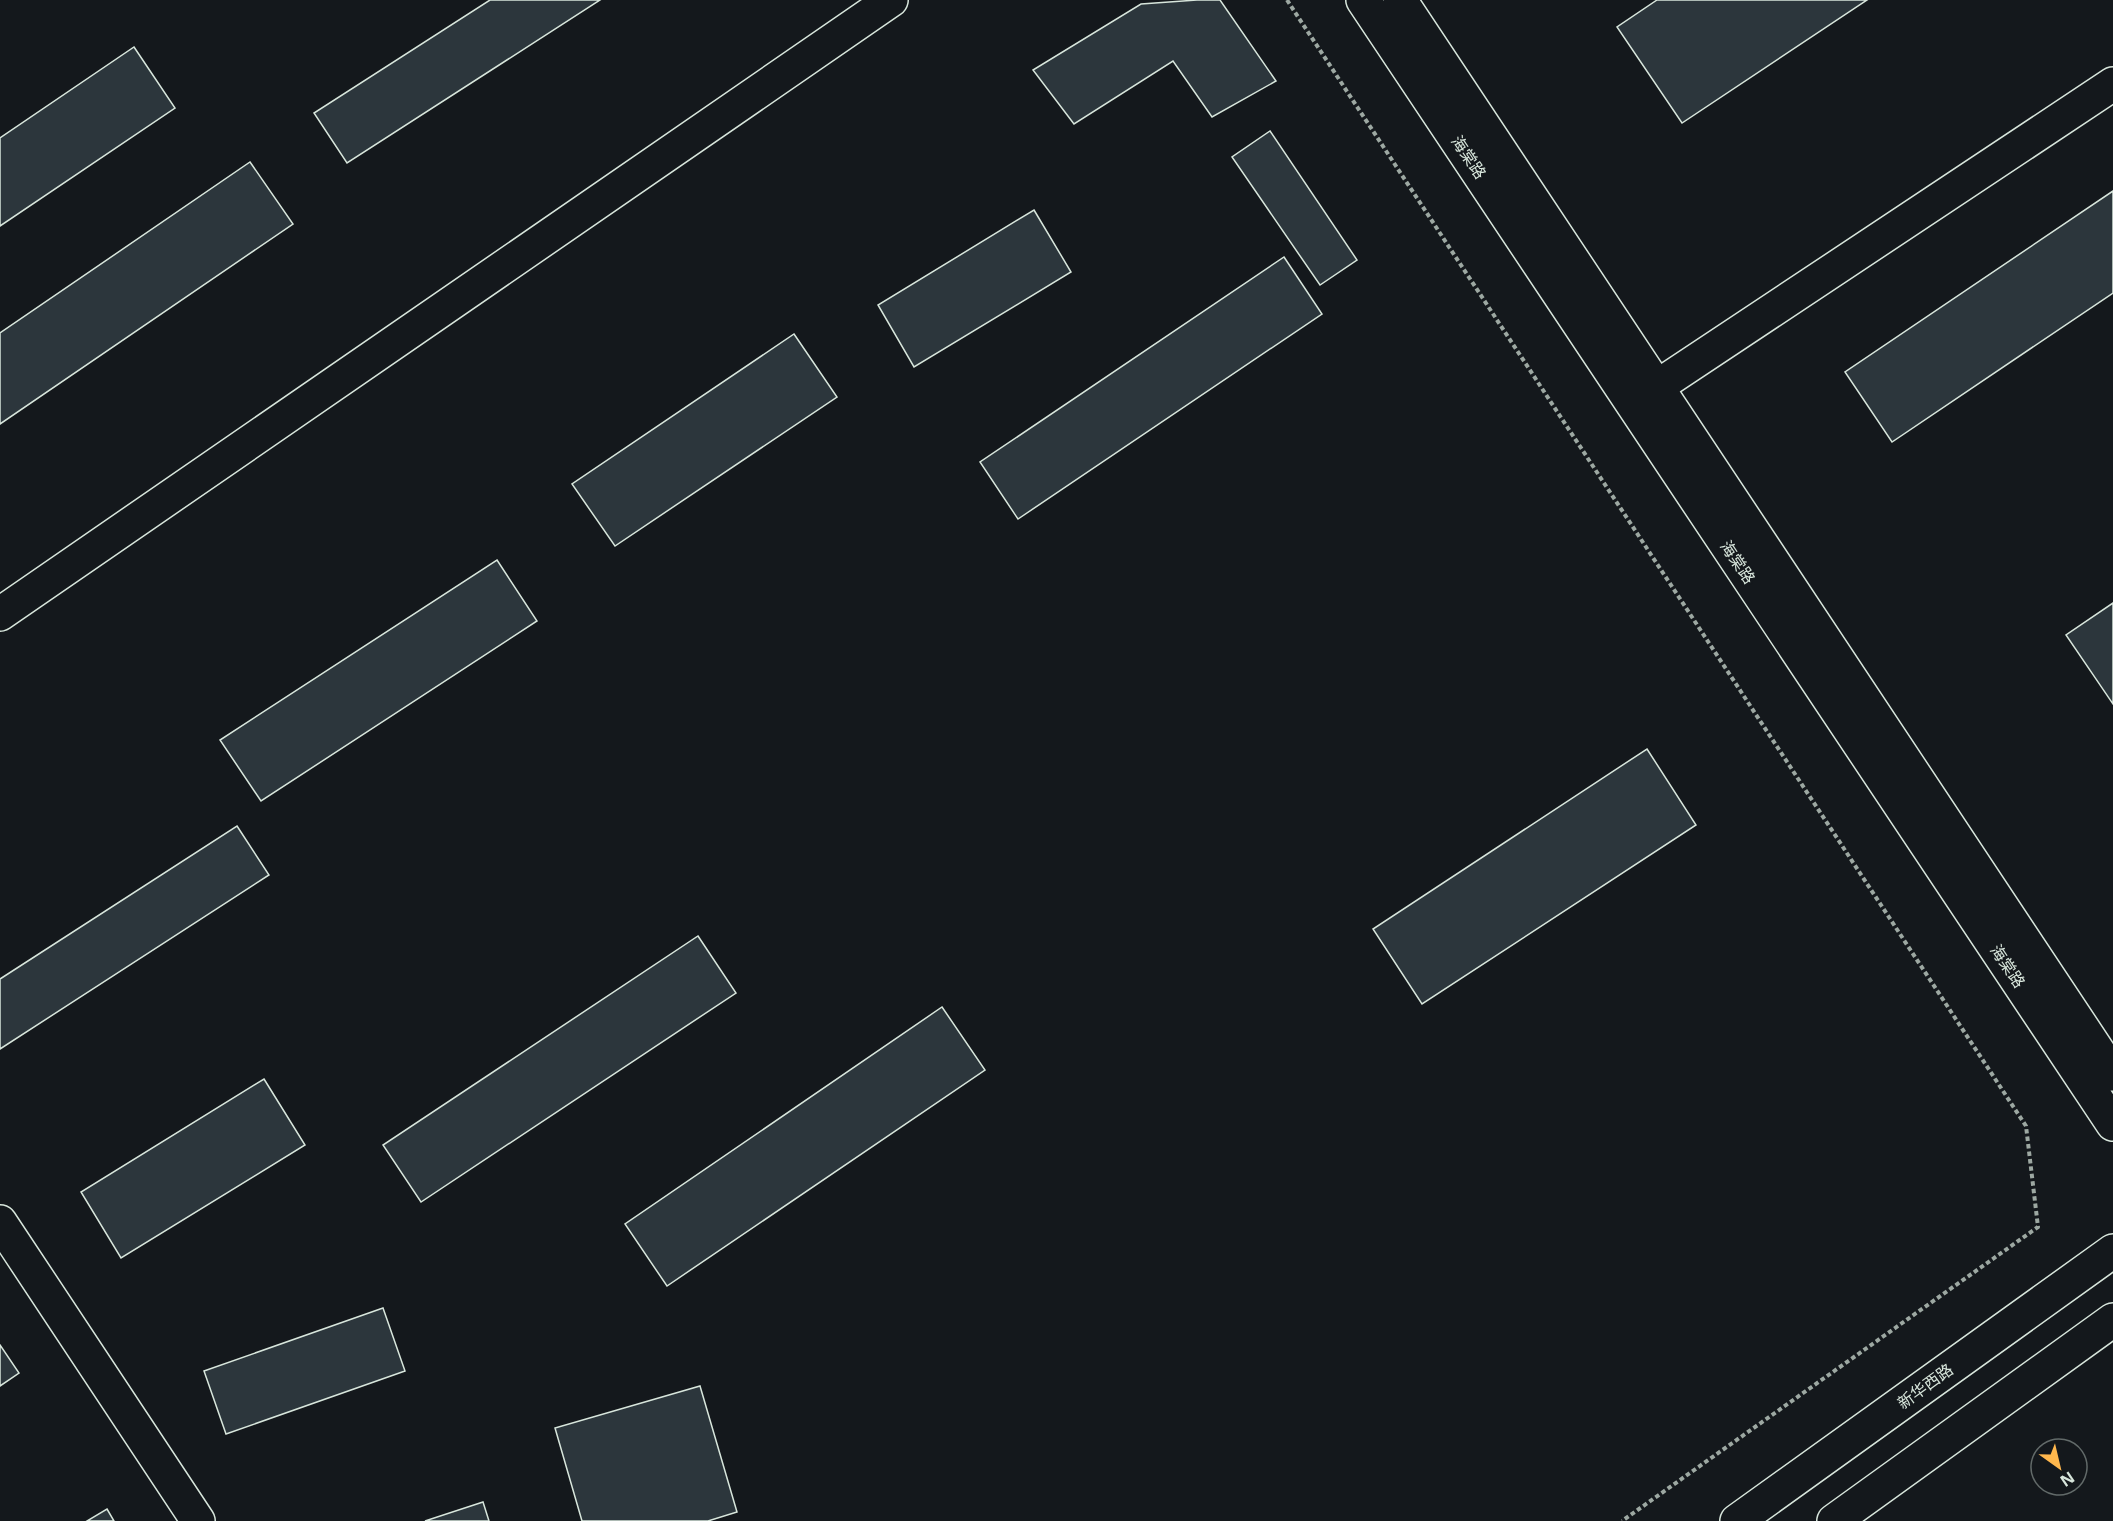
<svg xmlns="http://www.w3.org/2000/svg" width="2113" height="1521" font-family="'Noto Sans','Noto Sans SC',sans-serif">
  <rect width="100%" height="100%" fill="#14181c"/>
  <path fill="#2c363c" stroke="#d8e6dc" stroke-width="1.5" d="M490 0H600L347 163 314 113Z
    M1197 0H1220L1276 81 1212 117 1173 61 1074 124 1033 70 1141 4Z
    M1657 0H1867L1682 123 1617 27Z
    M134 47 175 108 0 226V138Z
    M1270 131 1357 260 1320 285 1232 157Z
    M250 162 293 224 0 424V333Z
    M2113 191V293L1892 442 1845 372Z
    M1034 210 1071 272 914 367 878 305Z
    M1284 257 1322 314 1018 519 980 462Z
    M794 334 837 397 615 546 572 484Z
    M497 560 537 621 261 801 220 740Z
    M2113 603V704L2066 635Z
    M1647 749 1696 825 1422 1004 1373 929Z
    M237 826 269 875 0 1049V979Z
    M698 936 736 993 421 1202 383 1145Z
    M942 1007 985 1070 667 1286 625 1224Z
    M264 1079 305 1145 121 1258 81 1192Z
    M383 1308 405 1371 226 1434 204 1371Z
    M0 1345 19 1373 0 1386Z
    M700 1386 737 1512 708 1521H582L555 1428Z
    M483 1502 489 1521H425Z
    M107 1509 114 1521H87Z"/>
  <g fill="none" stroke-linecap="round" stroke-linejoin="round">
    <g stroke="#d8e6dc" stroke-width="36">
      <path id="minor" d="M1363 0 2113 1124
        M1400 0 2113 1074
        M1637 400 2113 84
        M0 614 891 0
        M0 1222 198 1521"/>
    </g>
    <g stroke="#d8e6dc" stroke-width="36">
      <path id="major" d="M1737 1521 2113 1251
        M1834 1521 2113 1320"/>
    </g>
    <path stroke="#9da8a2" stroke-width="4" stroke-dasharray="4.5 3" stroke-linecap="butt" d="M1287 0 2026 1126 2038 1227 1622 1521"/>
    <use href="#minor" stroke="#14181c" stroke-width="33"/>
    <use href="#major" stroke="#14181c" stroke-width="33"/>
  </g>
  <g text-anchor="middle" stroke-width="4.5" stroke-linejoin="round" paint-order="stroke">
    <g font-size="16" fill="#d8e6dc" stroke="#14181c">
      <text transform="translate(1469 157) rotate(56)" y="6">海棠路</text>
      <text transform="translate(1738 562) rotate(56)" y="6">海棠路</text>
      <text transform="translate(2008 966) rotate(56)" y="6">海棠路</text>
      <text transform="translate(1925 1386) rotate(-36)" y="6">新华西路</text>
    </g>
  </g>
  <g transform="translate(2059 1467) rotate(146)"><circle r="28" fill="#14181c" stroke="#626a69" stroke-width="1.5"/>
  <path d="M0-4.5L10 22L0 15L-10 22Z" fill="#ffb74d"/>
  <text y="-9" font-size="16" font-weight="bold" text-anchor="middle" fill="#d8e6dc">N</text>
  </g>
</svg>
